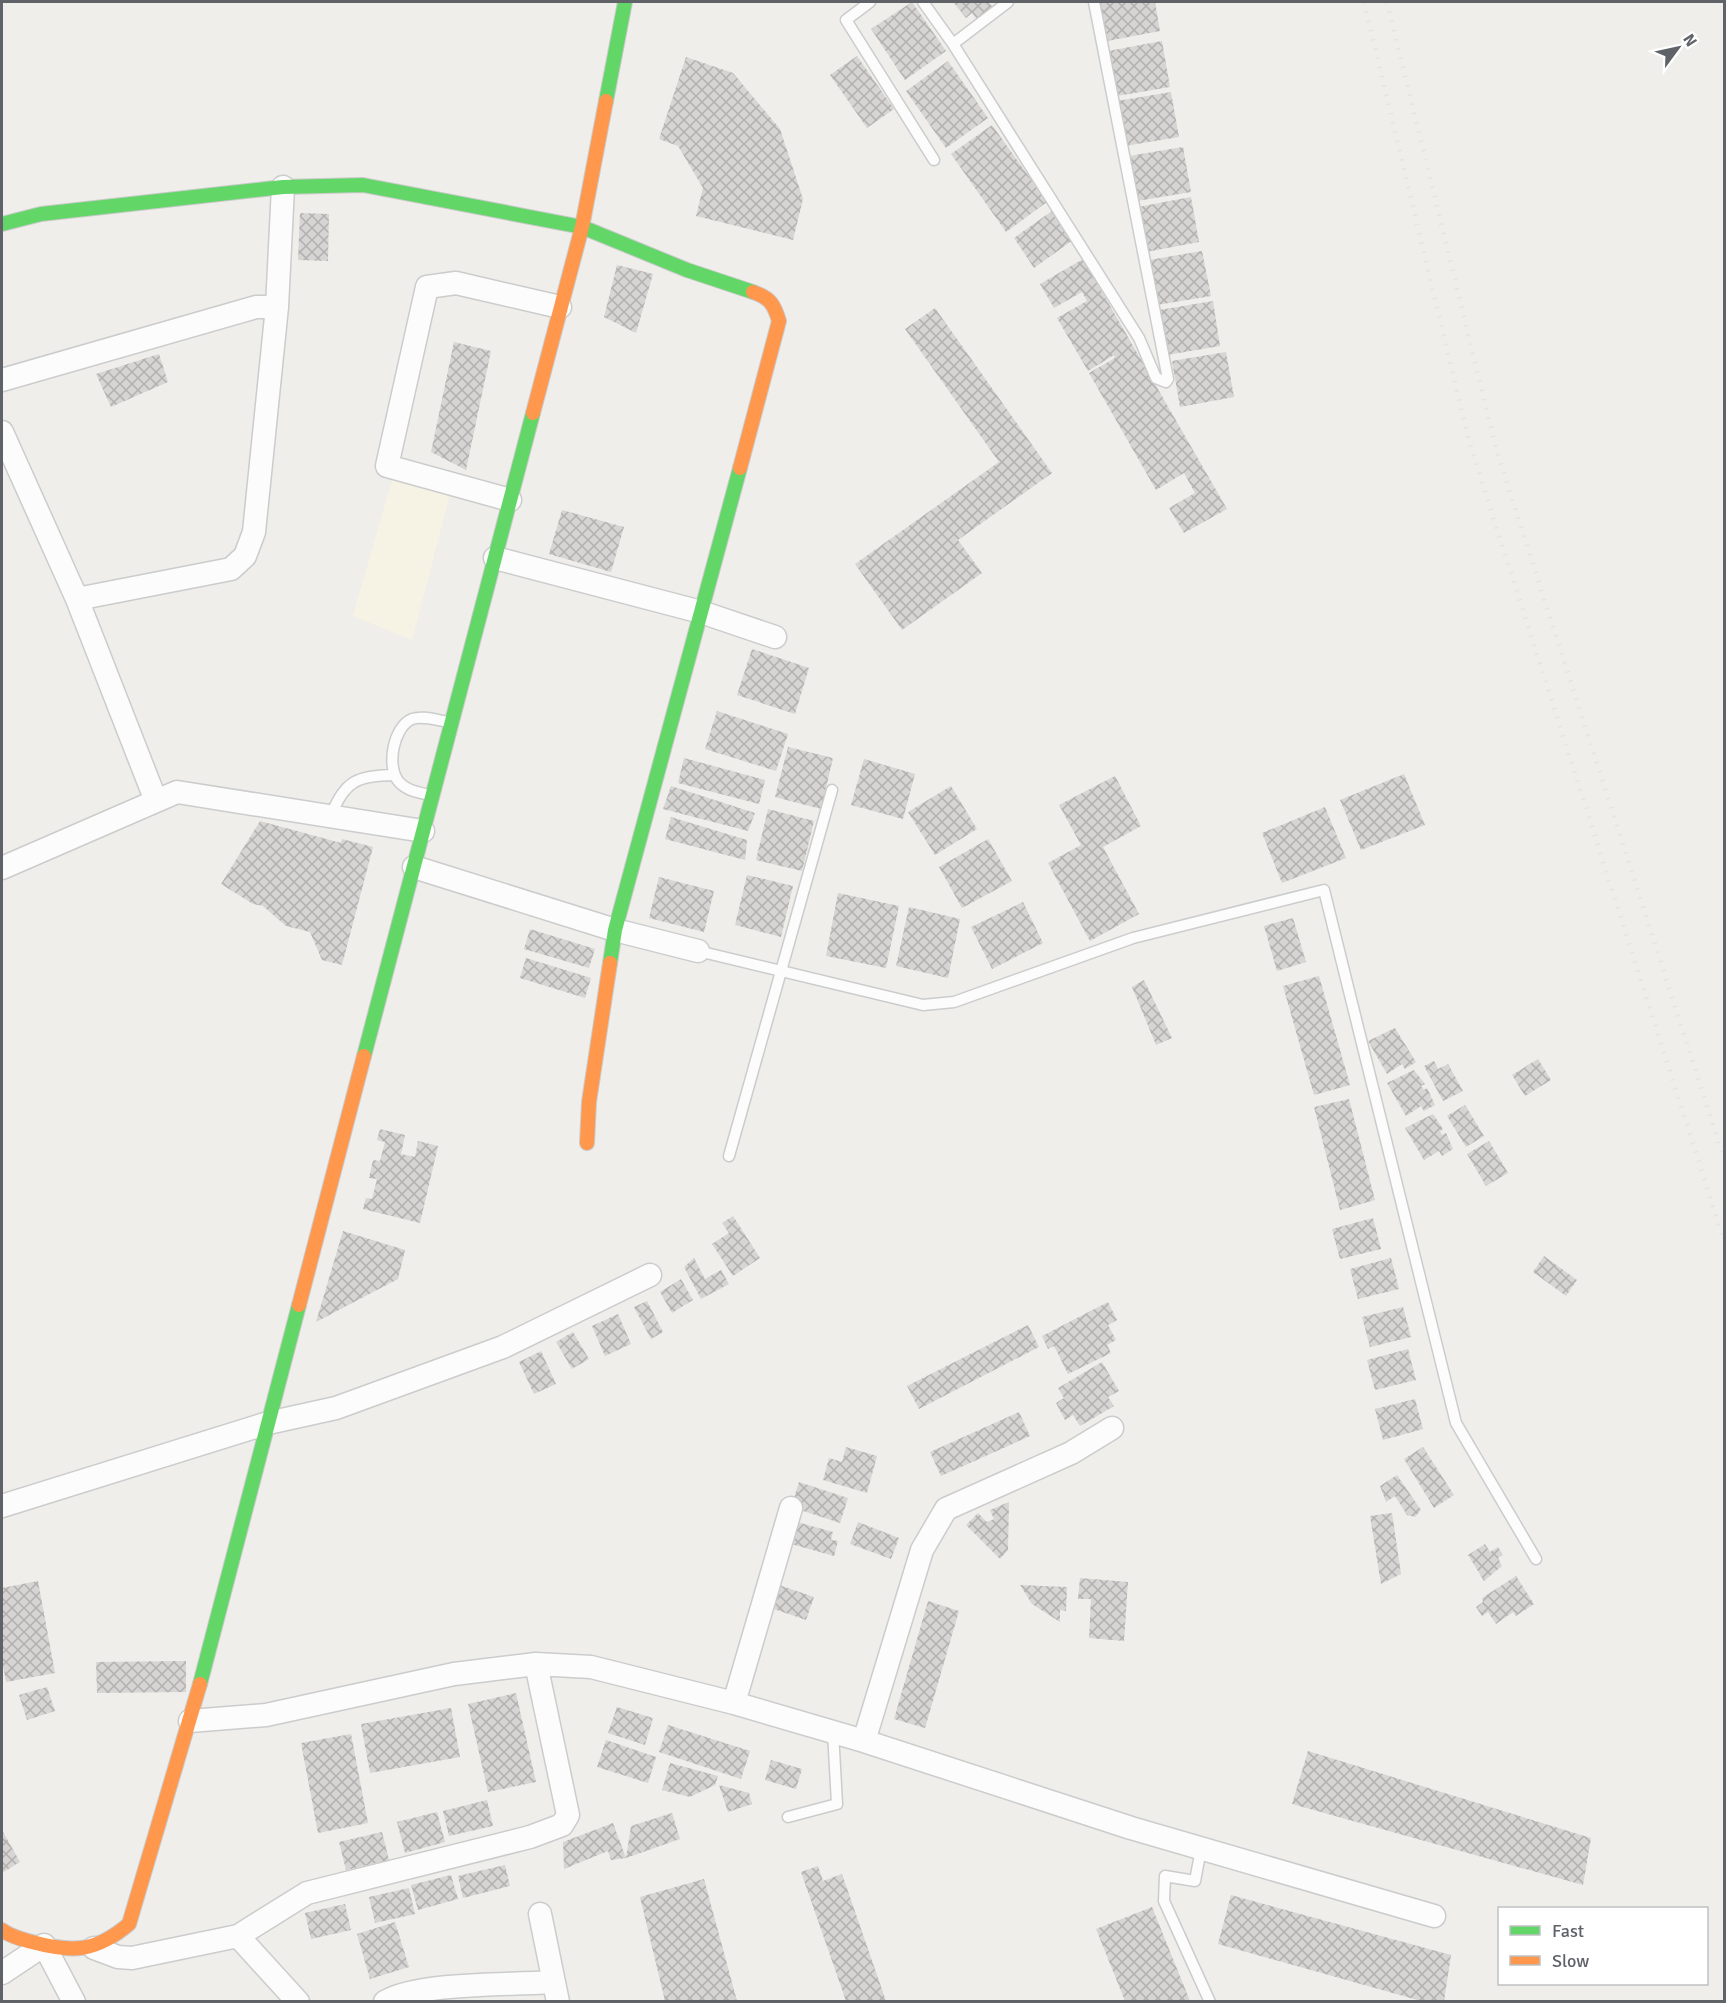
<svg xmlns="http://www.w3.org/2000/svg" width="1726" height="2003" font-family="Signika,sans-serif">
  <defs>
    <pattern id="building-cross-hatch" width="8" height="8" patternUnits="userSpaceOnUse" patternTransform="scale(1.5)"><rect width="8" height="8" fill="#d6d5d3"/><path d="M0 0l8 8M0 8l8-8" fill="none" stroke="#b1b0af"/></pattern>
  </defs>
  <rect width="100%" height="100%" fill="#efeeea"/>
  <path fill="#f7f3e4" d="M393 477 450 494 412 640 353 616Z"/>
  <path fill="url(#building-cross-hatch)" d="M912 2 946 51 905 80 871 29Z
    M956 2H991L989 3 995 9 979 22 972 13 966 18 954 3Z
    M1100 2H1155L1160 31 1107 41Z
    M1162 41 1170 87 1117 96 1108 51Z
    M857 56 894 109 867 128 830 75Z
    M686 57 733 73 780 129 803 199 793 240 696 216 703 188 678 146 659 139Z
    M948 61 988 118 946 148 906 91Z
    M1171 92 1179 137 1125 146 1117 101Z
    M992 125 1047 202 1006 232 951 154Z
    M1183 147 1191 192 1137 201 1129 156Z
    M1191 197 1199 242 1146 252 1138 207Z
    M1052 211 1073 240 1034 268 1014 238Z
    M300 213 329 214 328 261 298 260Z
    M1202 251 1211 296 1157 305 1149 260Z
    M1083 259 1227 509 1184 533 1169 508 1195 493 1184 473 1156 490 1089 373 1115 358 1114 355 1088 371 1057 318 1087 301 1082 292 1054 308 1040 284Z
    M617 265 653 274 636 333 604 317Z
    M1213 301 1220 346 1167 355 1159 310Z
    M935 308 1052 473 958 540 982 573 902 630 855 564 999 462 905 329Z
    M454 342 491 351 466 470 431 452Z
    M1226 352 1234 397 1180 407 1172 361Z
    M159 354 168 382 111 407 96 374Z
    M562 510 624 527 611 572 549 554Z
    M752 649 809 668 795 714 737 695Z
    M717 711 788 734 776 771 705 749Z
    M788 747 833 758 821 809 775 797Z
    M684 758 765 780 759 804 678 783Z
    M864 759 915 774 903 819 851 805Z
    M1404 774 1425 825 1361 850 1340 800Z
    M1115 776 1141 826 1103 847 1139 914 1090 941 1048 863 1081 845 1059 805Z
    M671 786 755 813 748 831 663 809Z
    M951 786 977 829 935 855 908 812Z
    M1325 807 1346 858 1282 883 1262 833Z
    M768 809 814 821 802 871 756 860Z
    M671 817 747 840 745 860 665 839Z
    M260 821 341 843 342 839 373 847 342 965 322 960 310 932 286 926 263 906 253 904 221 884Z
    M988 839 1012 881 962 908 939 867Z
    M747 875 793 886 781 937 735 925Z
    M659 877 714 891 704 932 649 918Z
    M838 893 899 906 886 968 826 956Z
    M1023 902 1043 943 992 969 971 927Z
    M909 907 960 919 948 978 896 966Z
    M1293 918 1306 962 1277 971 1264 926Z
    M530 929 595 949 589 968 524 949Z
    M526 958 591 978 585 998 520 978Z
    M1319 976 1350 1085 1314 1095 1283 986Z
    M1144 980 1172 1038 1156 1045 1132 987Z
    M1395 1028 1416 1062 1405 1069 1402 1064 1387 1074 1368 1041Z
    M1538 1059 1551 1080 1525 1096 1512 1075Z
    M1434 1061 1438 1069 1448 1064 1463 1091 1443 1101 1424 1066Z
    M1414 1070 1425 1084 1421 1086 1424 1090 1427 1088 1435 1105 1424 1111 1421 1106 1406 1116 1387 1083Z
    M1349 1099 1375 1200 1340 1210 1314 1107Z
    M1465 1105 1484 1136 1466 1147 1447 1116Z
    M1433 1114 1443 1129 1440 1131 1442 1135 1446 1133 1453 1149 1442 1156 1439 1151 1424 1160 1405 1128Z
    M380 1129 405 1135 401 1154 415 1157 418 1141 438 1146 420 1223 363 1209 366 1198 372 1199 377 1179 369 1178 373 1160 380 1161 385 1142 377 1140Z
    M1489 1141 1508 1173 1486 1186 1467 1154Z
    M733 1216 760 1258 733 1276 712 1244 729 1233 722 1223Z
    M1373 1218 1381 1249 1340 1259 1332 1229Z
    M343 1231 405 1250 398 1279 316 1322Z
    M1544 1256 1577 1280 1566 1296 1533 1272Z
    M694 1258 705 1279 721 1270 729 1284 701 1299 684 1267Z
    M1391 1258 1399 1289 1358 1299 1350 1269Z
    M681 1279 693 1300 672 1313 660 1292Z
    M647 1301 663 1332 651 1339 634 1307Z
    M1108 1302 1117 1320 1108 1325 1116 1340 1107 1345 1111 1353 1068 1374 1054 1346 1048 1349 1042 1336Z
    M1403 1307 1411 1337 1370 1347 1362 1317Z
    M618 1314 631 1344 605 1356 592 1326Z
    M1028 1325 1039 1347 919 1409 907 1386Z
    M573 1332 589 1359 572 1369 556 1342Z
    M1408 1349 1416 1380 1375 1390 1367 1360Z
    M541 1351 556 1384 534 1394 519 1362Z
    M1102 1362 1119 1391 1108 1397 1114 1406 1080 1426 1073 1415 1065 1420 1056 1403 1064 1398 1058 1388Z
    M1415 1399 1423 1429 1383 1440 1375 1409Z
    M1019 1412 1030 1436 941 1476 930 1452Z
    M846 1447 877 1456 867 1493 823 1480 829 1458 842 1462Z
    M1423 1447 1454 1495 1434 1508 1404 1459Z
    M1397 1475 1421 1510 1415 1517 1407 1515 1395 1496 1386 1502 1380 1486Z
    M799 1482 848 1498 840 1523 791 1507Z
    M1009 1502 1008 1550 1000 1559 966 1525 978 1513 987 1522 994 1519 990 1510Z
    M1392 1513 1401 1574 1381 1584 1370 1516Z
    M797 1522 833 1532 831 1540 838 1541 834 1556 791 1544Z
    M858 1522 899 1538 891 1559 850 1544Z
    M1485 1544 1490 1552 1498 1547 1503 1555 1498 1558 1502 1566 1484 1581 1468 1555Z
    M1516 1576 1534 1604 1516 1616 1513 1612 1496 1624 1488 1612 1482 1616 1476 1607 1483 1602 1482 1598Z
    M1080 1578 1128 1582 1124 1641 1089 1638 1091 1599H1078Z
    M38 1581 55 1673 6 1682 2 1660V1588Z
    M779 1585 814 1597 806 1620 771 1608Z
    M1020 1585 1067 1587 1066 1611 1060 1610V1622L1032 1604Z
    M928 1601 959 1611 925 1728 894 1719Z
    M186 1661V1692L97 1693 96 1662Z
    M47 1687 55 1711 27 1720 19 1695Z
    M516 1693 536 1782 488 1792 468 1704Z
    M617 1707 653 1718 645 1745 608 1733Z
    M451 1708 460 1757 370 1773 361 1724Z
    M668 1725 750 1751 741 1779 659 1752Z
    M351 1734 368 1823 318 1833 301 1743Z
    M606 1740 656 1757 648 1783 597 1767Z
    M1308 1751 1591 1838 1583 1885 1292 1804Z
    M771 1760 802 1769 796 1789 765 1780Z
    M670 1763 718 1776 715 1785 690 1797 662 1790Z
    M719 1785 749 1793 752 1804 728 1812Z
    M487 1800 493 1826 449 1836 443 1811Z
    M437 1812 445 1842 405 1853 397 1822Z
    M672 1813 680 1839 626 1858 631 1826Z
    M613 1823 626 1858 611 1860 608 1851 564 1869 563 1842Z
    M2 1830 20 1862 2 1873Z
    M382 1832 389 1860 346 1870 339 1842Z
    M505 1865 510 1886 463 1898 458 1876Z
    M818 1866 823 1881 842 1874 886 2001H846L801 1872Z
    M451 1875 458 1899 418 1910 411 1885Z
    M704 1879 737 2001H665L640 1897Z
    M409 1888 415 1914 375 1923 369 1897Z
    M1231 1895 1451 1955 1444 2001H1421L1218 1944Z
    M345 1904 351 1930 311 1939 305 1913Z
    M1152 1907 1190 2001H1125L1096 1929Z
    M395 1922 409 1967 370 1979 357 1934Z"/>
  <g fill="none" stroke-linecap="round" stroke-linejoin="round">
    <g stroke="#cbcccc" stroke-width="13">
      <path id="lane" d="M870 2 846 20 934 160
        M923 2 953 44 1139 338 1156 378 1166 382 1168 379 1094 2
        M953 44 1008 2
        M429 795C418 792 407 791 399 782 386 767 393 727 412 719 423 715 439 721 450 722
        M331 816C344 781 358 775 395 775
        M698 951 923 1005 954 1002 1133 938 1324 890 1456 1423 1536 1559
        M729 1156 832 790
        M788 1817 837 1804 833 1732
        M1201 1849 1195 1881 1165 1876 1164 1901 1210 2002"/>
    </g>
    <g stroke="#cbcccc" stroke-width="25">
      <path id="street" d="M2 380 256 307H277
        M2 432 77 599 156 801
        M510 500 387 466 427 287 456 283 560 307
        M495 558 701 612 775 637
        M77 599 231 569 245 556 254 532 277 307 283 187
        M414 867 615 930 698 951
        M2 868 177 792 423 831
        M2 1506 268 1423 336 1408 503 1347 650 1275
        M734 1703 791 1508
        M190 1721 266 1715 454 1674 536 1664 591 1667 734 1703 864 1741 1131 1828 1434 1916
        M864 1741 922 1550 946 1509 1071 1453 1112 1428
        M540 1914 558 2002
        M238 1936 307 1893 530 1837 562 1825 568 1815 536 1664
        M94 1948 118 1957 132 1958 238 1936 298 2002
        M2 1973 44 1945 74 2002
        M385 2002C418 1982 511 1985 553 1982"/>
    </g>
    <g stroke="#cacacb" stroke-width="16">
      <path id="fast" d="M606 101 625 2
        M2 224 41 214 283 187 363 185 582 227 687 270 753 292
        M610 963 615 930 740 468
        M364 1056 533 413
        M200 1684 299 1305"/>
    </g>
    <g stroke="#cacacb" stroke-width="16">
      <path id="slow" d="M533 413 582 227 606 101
        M740 468 779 321C774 304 770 298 753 292
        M587 1143 589 1102 610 963
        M299 1305 364 1056
        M2 1930C11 1937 22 1939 32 1942 73 1953 96 1952 129 1924L200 1684"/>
    </g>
    <use href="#lane" stroke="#fdfcfc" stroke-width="10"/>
    <use href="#street" stroke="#fdfcfc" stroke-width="22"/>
    <use href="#fast" stroke="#63d668" stroke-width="14"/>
    <use href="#slow" stroke="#ff974d" stroke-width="14"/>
    <path stroke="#e4e4e4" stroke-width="4.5" stroke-dasharray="1.5 8" stroke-linecap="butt" d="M1364 2 1469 441 1724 1241
      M1387 2 1497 452 1724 1159"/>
  </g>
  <rect width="1726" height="2003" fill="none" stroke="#5f6368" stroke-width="6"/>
  <rect x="1498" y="1907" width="210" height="78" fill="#ffffff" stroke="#bfc1c3" stroke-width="1.5"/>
  <rect x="1510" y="1926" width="30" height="9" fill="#63d668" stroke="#bfc1c3" stroke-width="1.5"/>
  <text x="1552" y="1937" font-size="18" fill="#5f6368">Fast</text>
  <rect x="1510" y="1956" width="30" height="9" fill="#ff974d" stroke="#bfc1c3" stroke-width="1.5"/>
  <text x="1552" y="1967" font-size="18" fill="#5f6368">Slow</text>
  <g transform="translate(1678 48) rotate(57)" stroke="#ffffff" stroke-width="4.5" paint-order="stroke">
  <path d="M0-4.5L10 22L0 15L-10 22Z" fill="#5f6368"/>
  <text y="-9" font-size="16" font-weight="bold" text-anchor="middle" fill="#5f6368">N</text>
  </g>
</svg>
